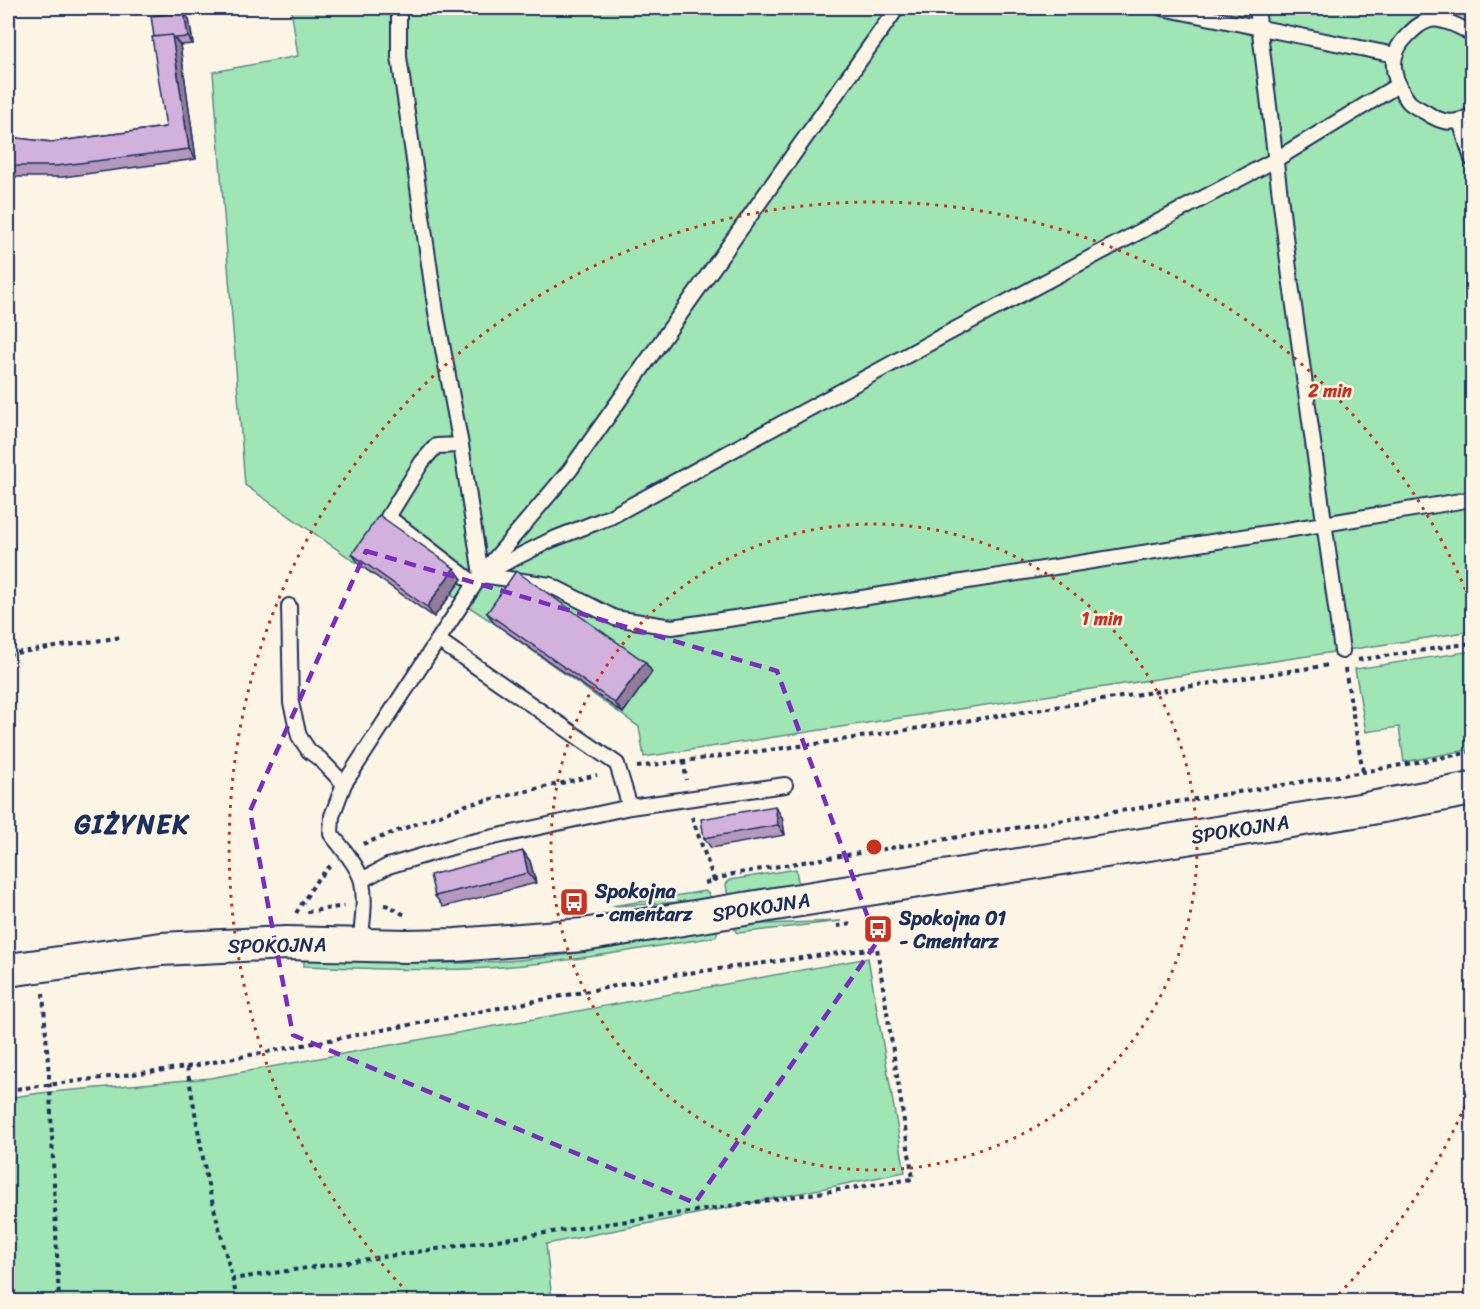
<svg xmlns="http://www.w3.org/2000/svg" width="1480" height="1309" font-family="Sriracha,sans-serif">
  <rect width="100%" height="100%" fill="#fcf5e5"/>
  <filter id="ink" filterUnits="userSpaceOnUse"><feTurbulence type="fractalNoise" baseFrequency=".0167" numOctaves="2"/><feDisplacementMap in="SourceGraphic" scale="12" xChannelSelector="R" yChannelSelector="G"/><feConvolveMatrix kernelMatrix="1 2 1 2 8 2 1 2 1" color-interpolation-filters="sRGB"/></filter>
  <g filter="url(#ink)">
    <path fill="#9fe6b4" stroke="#5d8a89" stroke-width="1.5" d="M291 8H1472V631L644 757 639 727 494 623 451 595 434 617 245 485 213 72 298 56Z
      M1472 651V749L1404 762 1399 727 1366 732 1355 669Z
      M796 869 799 887 728 898 726 884 730 880Z
      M705 891 709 894 712 901 612 906Z
      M841 921 738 933 736 932 734 927 763 924Z
      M717 930V935L715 937C639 949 564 963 488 968 427 972 366 968 304 966V961L306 959C367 961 429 965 490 962 566 958 642 942 717 930Z
      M868 958 905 1172 546 1244 552 1301H8V1098L40 1093 210 1078Z"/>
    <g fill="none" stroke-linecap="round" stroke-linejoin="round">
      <g stroke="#1b2f5e" stroke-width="18">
        <path id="service" d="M399 8V57L436 312 461 445 481 575
          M1162 8 1395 55
          M1257 8 1290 277 1342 651
          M1472 35C1464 28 1441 17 1430 20 1420 23 1414 29 1407 36 1389 54 1391 74 1404 95 1406 97 1407 100 1409 102 1413 106 1420 109 1425 112 1443 124 1454 125 1472 115
          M1460 121 1472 159
          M461 445 436 446 422 462 388 517 475 584
          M481 575 551 540 610 517 937 339 1275 160 1398 85
          M481 575 550 585 615 618 672 627 749 616 1324 524 1472 499
          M289 606 291 703 299 736 309 751 320 759 344 784
          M438 640 481 575 570 470 897 8
          M362 880 388 866 462 844 630 807 785 785
          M360 945C362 924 366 902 362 882 359 867 340 845 331 834L332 816 344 784 438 640 617 764 630 807"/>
      </g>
      <g stroke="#1b2f5e" stroke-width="36">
        <path id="tertiary" d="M8 970 161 949 286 943 406 946 456 945 583 935 1366 809 1472 789"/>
      </g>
      <path stroke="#1b2f5e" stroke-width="4" stroke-dasharray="4.5 4.5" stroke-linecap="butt" d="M8 654 122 637
        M1358 660 1472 643
        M1345 669 1363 772
        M684 761 686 780
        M637 767 815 744 1329 665
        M692 817 715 883
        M363 844 466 805 597 775
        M705 883 733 874 797 863 1363 772 1472 752
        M384 905C394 906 396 912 406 915
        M307 912 344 906
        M296 913 317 880 332 864
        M837 926 853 924
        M43 993 50 1090 59 1302
        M187 1067 207 1181 234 1285 237 1302
        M8 1090 187 1067 673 975 877 948 913 1179 232 1279"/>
      <use href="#service" stroke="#fcf5e5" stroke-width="14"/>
      <use href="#tertiary" stroke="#fcf5e5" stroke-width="32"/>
    </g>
    <path fill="#b598bd" stroke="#1b2f5e" stroke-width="1.5" d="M189 19 193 44 180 45 196 159 63 177H17L8 176V137L52 142 166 127 154 37Z
      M8 211 14 218 10 234 14 240 13 249 8 251Z
      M352 554 454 568 462 579 434 617 360 565Z
      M487 613 645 662 652 672 623 713 494 623Z
      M782 817 785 835 711 848 704 838Z
      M523 851 530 861 536 883 443 907 435 896Z"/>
    <path fill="#937c9a" stroke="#1b2f5e" stroke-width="1.5" d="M184 12 189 19 193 44 188 37Z
      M172 35 180 45 196 159 189 149Z
      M9 211 14 218 10 234 14 240 13 249 8 242V216Z
      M454 568 462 579 434 617 427 607Z
      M645 662 652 672 623 713 615 703Z
      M775 806 782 817 785 835 778 825Z
      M523 851 530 861 536 883 528 873Z"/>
    <path fill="#d2b1dc" stroke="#1b2f5e" stroke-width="1.5" d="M184 12 188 37 175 38 172 35 154 37 151 16Z
      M172 35 189 149 56 166H8V137L52 142 166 127 152 37Z
      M379 515 454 568 427 607 352 554Z
      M516 571 645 662 615 703 487 613Z
      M775 806 778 825 704 838 701 819Z
      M523 851 528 873 435 896 430 875Z"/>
  </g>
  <path fill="none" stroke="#7b2cbf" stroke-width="4.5" stroke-dasharray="12 8" stroke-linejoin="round" d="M366 551 777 671 877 942 695 1203 293 1035 250 811Z"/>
  <g fill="none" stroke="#c8321e" stroke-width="3" stroke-dasharray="3 6">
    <circle cx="874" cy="847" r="323"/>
    <path d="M1472 1089A645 645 0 0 1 1334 1299M414 1299A645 645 0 1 1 1472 605"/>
  </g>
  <defs>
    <g id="bus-square" transform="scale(1.5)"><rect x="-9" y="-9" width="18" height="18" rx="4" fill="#c8321e" stroke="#fcf5e5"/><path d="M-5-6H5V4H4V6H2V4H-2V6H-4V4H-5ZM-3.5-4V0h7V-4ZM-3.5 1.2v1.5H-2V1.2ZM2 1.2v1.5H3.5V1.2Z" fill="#fff"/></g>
  </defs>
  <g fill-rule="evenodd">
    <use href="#bus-square" x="574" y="902"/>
    <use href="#bus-square" x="878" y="929"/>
  </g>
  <g text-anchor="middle" stroke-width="5" stroke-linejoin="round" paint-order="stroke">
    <g font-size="20" fill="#1b2f5e" stroke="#fcf5e5">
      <text transform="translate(1240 829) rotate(-9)" y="7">SPOKOJNA</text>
      <text transform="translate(761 907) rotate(-9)" y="7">SPOKOJNA</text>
      <text transform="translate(277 945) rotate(-1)" y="7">SPOKOJNA</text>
    </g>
    <g font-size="20" font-weight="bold" fill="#1b2f5e" stroke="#fcf5e5" text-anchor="start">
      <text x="595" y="898">Spokojna<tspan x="595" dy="23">- cmentarz</tspan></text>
      <text x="899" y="925">Spokojna 01<tspan x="899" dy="23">- Cmentarz</tspan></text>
    </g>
    <g font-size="26" font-weight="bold" letter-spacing="1.5" fill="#1b2f5e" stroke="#fcf5e5">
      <text x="132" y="833">GIŻYNEK</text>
    </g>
  </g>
  <circle cx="874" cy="847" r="9" fill="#c8321e" stroke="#fcf5e5" stroke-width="3"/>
  <g font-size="18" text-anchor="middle" font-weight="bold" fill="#c8321e" stroke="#fcf5e5" stroke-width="5" stroke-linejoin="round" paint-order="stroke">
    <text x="1330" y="397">2 min</text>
    <text x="1102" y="625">1 min</text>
  </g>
  <rect width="1480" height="1309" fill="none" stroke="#fcf5e5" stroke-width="30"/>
  <rect x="15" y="15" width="1450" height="1279" fill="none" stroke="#1b2f5e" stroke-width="2" filter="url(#ink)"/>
</svg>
